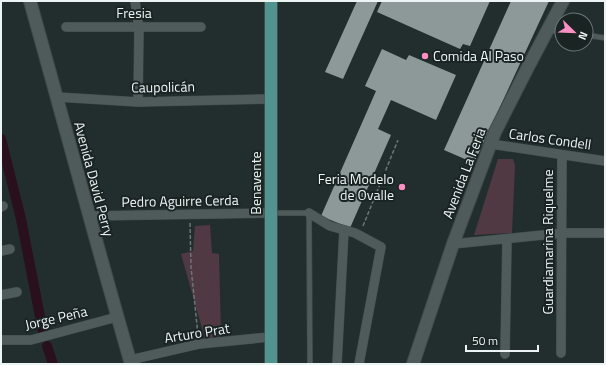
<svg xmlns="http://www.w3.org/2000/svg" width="606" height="365" font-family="'Titillium Web',sans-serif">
  <rect width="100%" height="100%" fill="#222e2d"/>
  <path fill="#503943" d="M498 159H513L515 165 512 233 474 235Z
    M210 225 212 253 219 254 221 336 205 339 181 254 193 251 195 226Z"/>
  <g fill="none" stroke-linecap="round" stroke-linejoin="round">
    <path stroke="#2a101d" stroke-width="10" d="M1 139 21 219 43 332
      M47 346 53 364"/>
  </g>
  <path fill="#8c9998" d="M357 1H378L343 79 325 72Z
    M382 1H490L470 46 463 44 460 49 377 12Z
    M511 1H549L474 163 444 150Z
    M382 49 406 60 409 55 456 75 436 120 391 100 378 129 391 135 350 228 321 216 376 91 365 86Z"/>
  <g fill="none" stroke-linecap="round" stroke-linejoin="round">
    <g stroke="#414b4b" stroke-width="6">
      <path id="lane" d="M550 30 562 32
        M586 35 605 38
        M271 213H309L310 364"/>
    </g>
    <g stroke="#414b4b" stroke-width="10">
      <path id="street" d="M135 1 139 28 138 102
        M66 27H201
        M57 97 138 102 270 99
        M491 144 605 161
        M1 207 3 206
        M309 213 330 226 355 233 381 247 359 364
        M89 216 271 213
        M453 244 563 233H605
        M1 251 10 249
        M1 295 17 292
        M1 340H31L117 317
        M561 353 562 155
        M505 354 507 239
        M130 360 199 344 270 337
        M337 364 344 230"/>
    </g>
    <g stroke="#414b4b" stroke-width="14">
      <path id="secondary" d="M30 1C64 122 96 243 131 364
        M413 364 453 244 495 132 528 67 563 1"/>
    </g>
    <g stroke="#414b4b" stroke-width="14">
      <path id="primary" d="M271 364V1"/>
    </g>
    <path stroke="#6b7575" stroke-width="1.5" stroke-dasharray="4 2" stroke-linecap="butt" d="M190 223 191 267 198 335
      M363 226 398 140"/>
    <use href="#lane" stroke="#4f5b5a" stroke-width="4.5"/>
    <use href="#street" stroke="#4f5b5a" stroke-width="9"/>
    <use href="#secondary" stroke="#4f5b5a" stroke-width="12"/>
    <use href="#primary" stroke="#50938f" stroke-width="12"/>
  </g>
  <g fill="#fc8fc2" stroke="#192423" stroke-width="1.5">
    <circle cx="425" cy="56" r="4"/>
    <circle cx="402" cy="187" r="4"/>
  </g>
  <g text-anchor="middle" stroke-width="4" stroke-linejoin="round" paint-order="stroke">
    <g font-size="14" fill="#edf4f4" stroke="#192423">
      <text x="134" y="18">Fresia</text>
      <text transform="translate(163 87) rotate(-1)" y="5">Caupolicán</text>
      <text transform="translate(550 139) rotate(8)" y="5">Carlos Condell</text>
      <text transform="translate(464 173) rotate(-69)" y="5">Avenida La Feria</text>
      <text transform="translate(94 179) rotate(75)" y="5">Avenida David Perry</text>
      <text transform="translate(256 183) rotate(-90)" y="5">Benavente</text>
      <text transform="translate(180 201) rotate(-1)" y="5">Pedro Aguirre Cerda</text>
      <text transform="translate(548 242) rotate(-90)" y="5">Guardiamarina Riquelme</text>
      <text transform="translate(56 318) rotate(-13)" y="5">Jorge Peña</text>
      <text transform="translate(197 333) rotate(-9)" y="5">Arturo Prat</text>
    </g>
    <g font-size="14" fill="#edf4f4" stroke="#192423" text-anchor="start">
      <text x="433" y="61">Comida Al Paso</text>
      <text x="394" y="184" text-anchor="end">Feria Modelo<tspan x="394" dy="16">de Ovalle</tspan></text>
    </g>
  </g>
  <rect width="606" height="365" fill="none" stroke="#edf4f4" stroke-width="4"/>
  <g transform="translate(574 32) rotate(113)"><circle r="19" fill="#192423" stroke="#6e7777"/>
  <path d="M0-3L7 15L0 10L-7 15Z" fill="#fc8fc2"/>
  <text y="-6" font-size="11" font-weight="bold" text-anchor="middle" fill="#edf4f4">N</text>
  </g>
  <path d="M466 345v6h72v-6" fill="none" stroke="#edf4f4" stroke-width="2"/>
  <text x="472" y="345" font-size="12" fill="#edf4f4" stroke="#192423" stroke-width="3" paint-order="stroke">50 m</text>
</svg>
